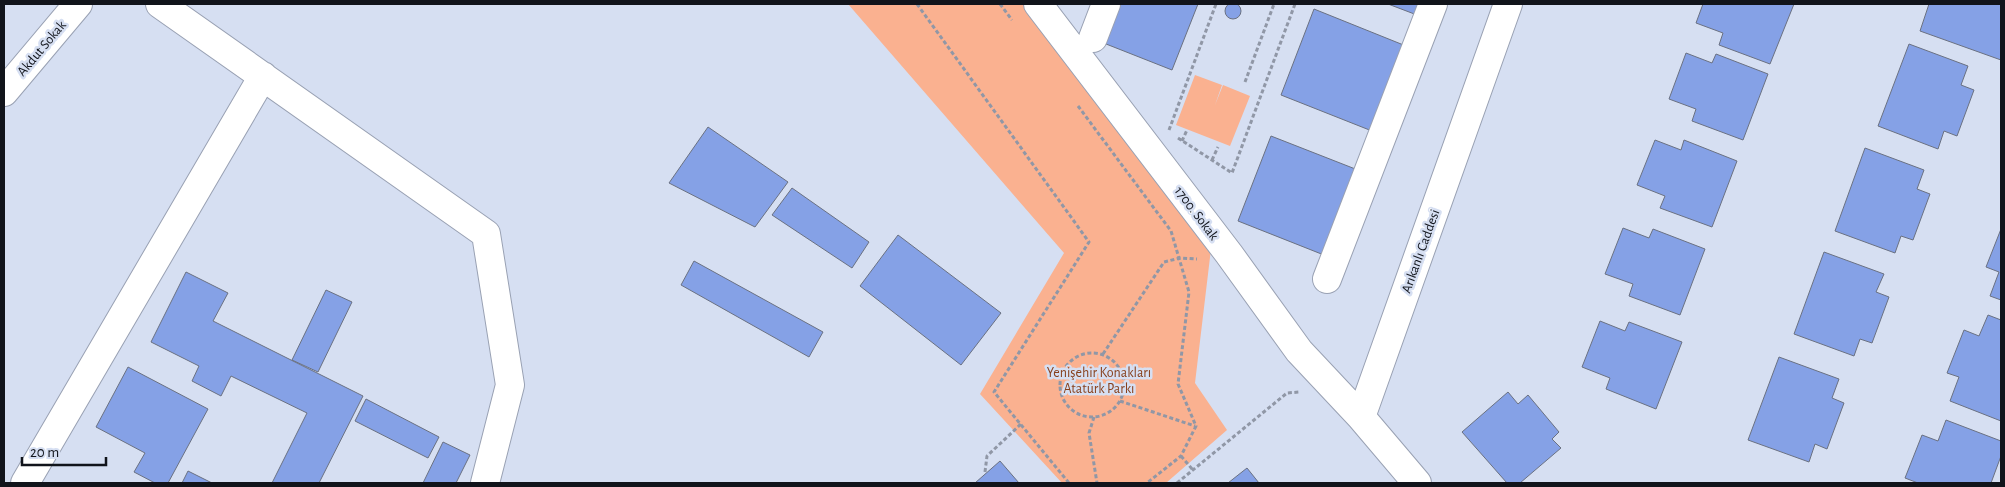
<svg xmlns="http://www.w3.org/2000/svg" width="2005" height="487" font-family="'Alegreya Sans',sans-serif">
  <rect width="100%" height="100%" fill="#d6dff2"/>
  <path fill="#fab190" d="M848 4H1025L1211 249 1195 383 1227 430 1166 483H1062L980 394 1064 253Z
    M1195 75 1222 85 1215 105 1223 85 1250 96 1230 146 1176 125Z"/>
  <path fill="#85a1e6" stroke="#6a7182" d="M1225 11a8 8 0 1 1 16 0a8 8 0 1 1-16 0Z
    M1116 4H1198L1172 70 1101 42Z
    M1388 4H1421L1417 15Z
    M1703 4H1794L1770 64 1719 45 1723 33 1696 23Z
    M1929 4H2001V60L1920 31Z
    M1314 9 1406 46 1372 131 1281 95Z
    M1909 44 1968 66 1961 85 1974 90 1957 136 1944 131 1938 149 1878 126Z
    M1686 53 1712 63 1716 54 1768 74 1743 140 1692 121 1696 109 1669 99Z
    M708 127 788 182 755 227 669 183Z
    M1271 136 1363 172 1329 257 1238 221Z
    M1655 140 1681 150 1684 140 1737 161 1712 227 1660 208 1665 196 1637 185Z
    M1865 148 1924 170 1917 189 1930 194 1913 240 1901 236 1895 253 1835 231Z
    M792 188 869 242 852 268 772 215Z
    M1623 228 1649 238 1653 229 1705 249 1680 315 1629 296 1633 284 1605 274Z
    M2001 229V300L1990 296 1999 272 1986 267Z
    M898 235 1001 313 961 365 860 286Z
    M1824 252 1884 274 1876 292 1889 297 1872 343 1860 339 1854 356 1794 334Z
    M694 261 823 332 809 357 681 285Z
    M186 272 228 293 213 321 363 396 319 483H272L307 413 231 376 221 396 192 381 199 366 151 342Z
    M326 290 352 302 318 372 292 360Z
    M1988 315 2001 320V421L1950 401 1959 377 1947 373 1964 330 1979 336Z
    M1600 321 1625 331 1629 322 1682 342 1656 409 1606 389 1610 378 1582 367Z
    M1779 357 1839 379 1832 398 1844 403 1827 449 1815 444 1809 462 1748 440Z
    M128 367 208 409 168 483H155L134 472 145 453 96 427Z
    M1508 392 1518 404 1528 395 1559 432 1552 439 1561 448 1520 483H1507L1462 432Z
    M366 399 439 437 428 458 355 421Z
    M1946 420 2001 441V456L1991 483H1918L1905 478 1922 435 1938 441Z
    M443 442 470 455 456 483H423Z
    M1000 461 1019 483H975Z
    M1247 468 1259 483H1228Z
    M188 471 212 483H182Z"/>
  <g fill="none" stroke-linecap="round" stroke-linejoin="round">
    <g stroke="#99a1b3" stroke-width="30">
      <path id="minor" d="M160 4 486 234 510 385 485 483
        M1038 4 1229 254 1299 351 1361 417 1417 483
        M1093 38 1106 4
        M4 92 78 4
        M1327 279 1433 4
        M1361 417 1508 4
        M25 483 263 76"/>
    </g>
    <path stroke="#9097a6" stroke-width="3" stroke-dasharray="4 2.5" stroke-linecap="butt" d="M917 4 1089 242 994 392 1069 483
      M1000 4 1012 20
      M1245 82 1274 4
      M1078 106 1171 231 1189 292 1178 384 1196 426 1181 456 1147 483
      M1169 130 1216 4
      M1178 138 1232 173 1295 4
      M1182 141 1187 130
      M1212 160 1218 147
      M1060 385a32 32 0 1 1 64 0a32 32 0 1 1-64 0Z
      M1103 354 1164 262 1180 258 1197 259
      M1120 401 1195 426
      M1094 417 1089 433 1097 483
      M1181 456 1193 470
      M985 472 987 456 1021 424
      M1177 483 1287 393 1299 392"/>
    <use href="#minor" stroke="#fff" stroke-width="28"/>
  </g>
  <g text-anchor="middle" stroke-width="5" stroke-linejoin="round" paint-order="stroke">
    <g font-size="14" fill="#11141b" stroke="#d6dff2">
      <text transform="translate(41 48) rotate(-50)" y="5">Akdut Sokak</text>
      <text transform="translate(1197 213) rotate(53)" y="5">1700. Sokak</text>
      <text transform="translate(1420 251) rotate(-70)" y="5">Arıkanlı Caddesi</text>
    </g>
    <g font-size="14" fill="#87401d" stroke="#d6dff2">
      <text x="1099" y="377">Yenişehir Konakları<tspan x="1099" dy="16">Atatürk Parkı</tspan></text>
    </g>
  </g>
  <rect width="2005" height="487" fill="none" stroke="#11141b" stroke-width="10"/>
  <path d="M22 457v8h84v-8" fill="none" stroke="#11141b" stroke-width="2.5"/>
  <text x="30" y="457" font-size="15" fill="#11141b" stroke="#d6dff2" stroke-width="4" paint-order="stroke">20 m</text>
</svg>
